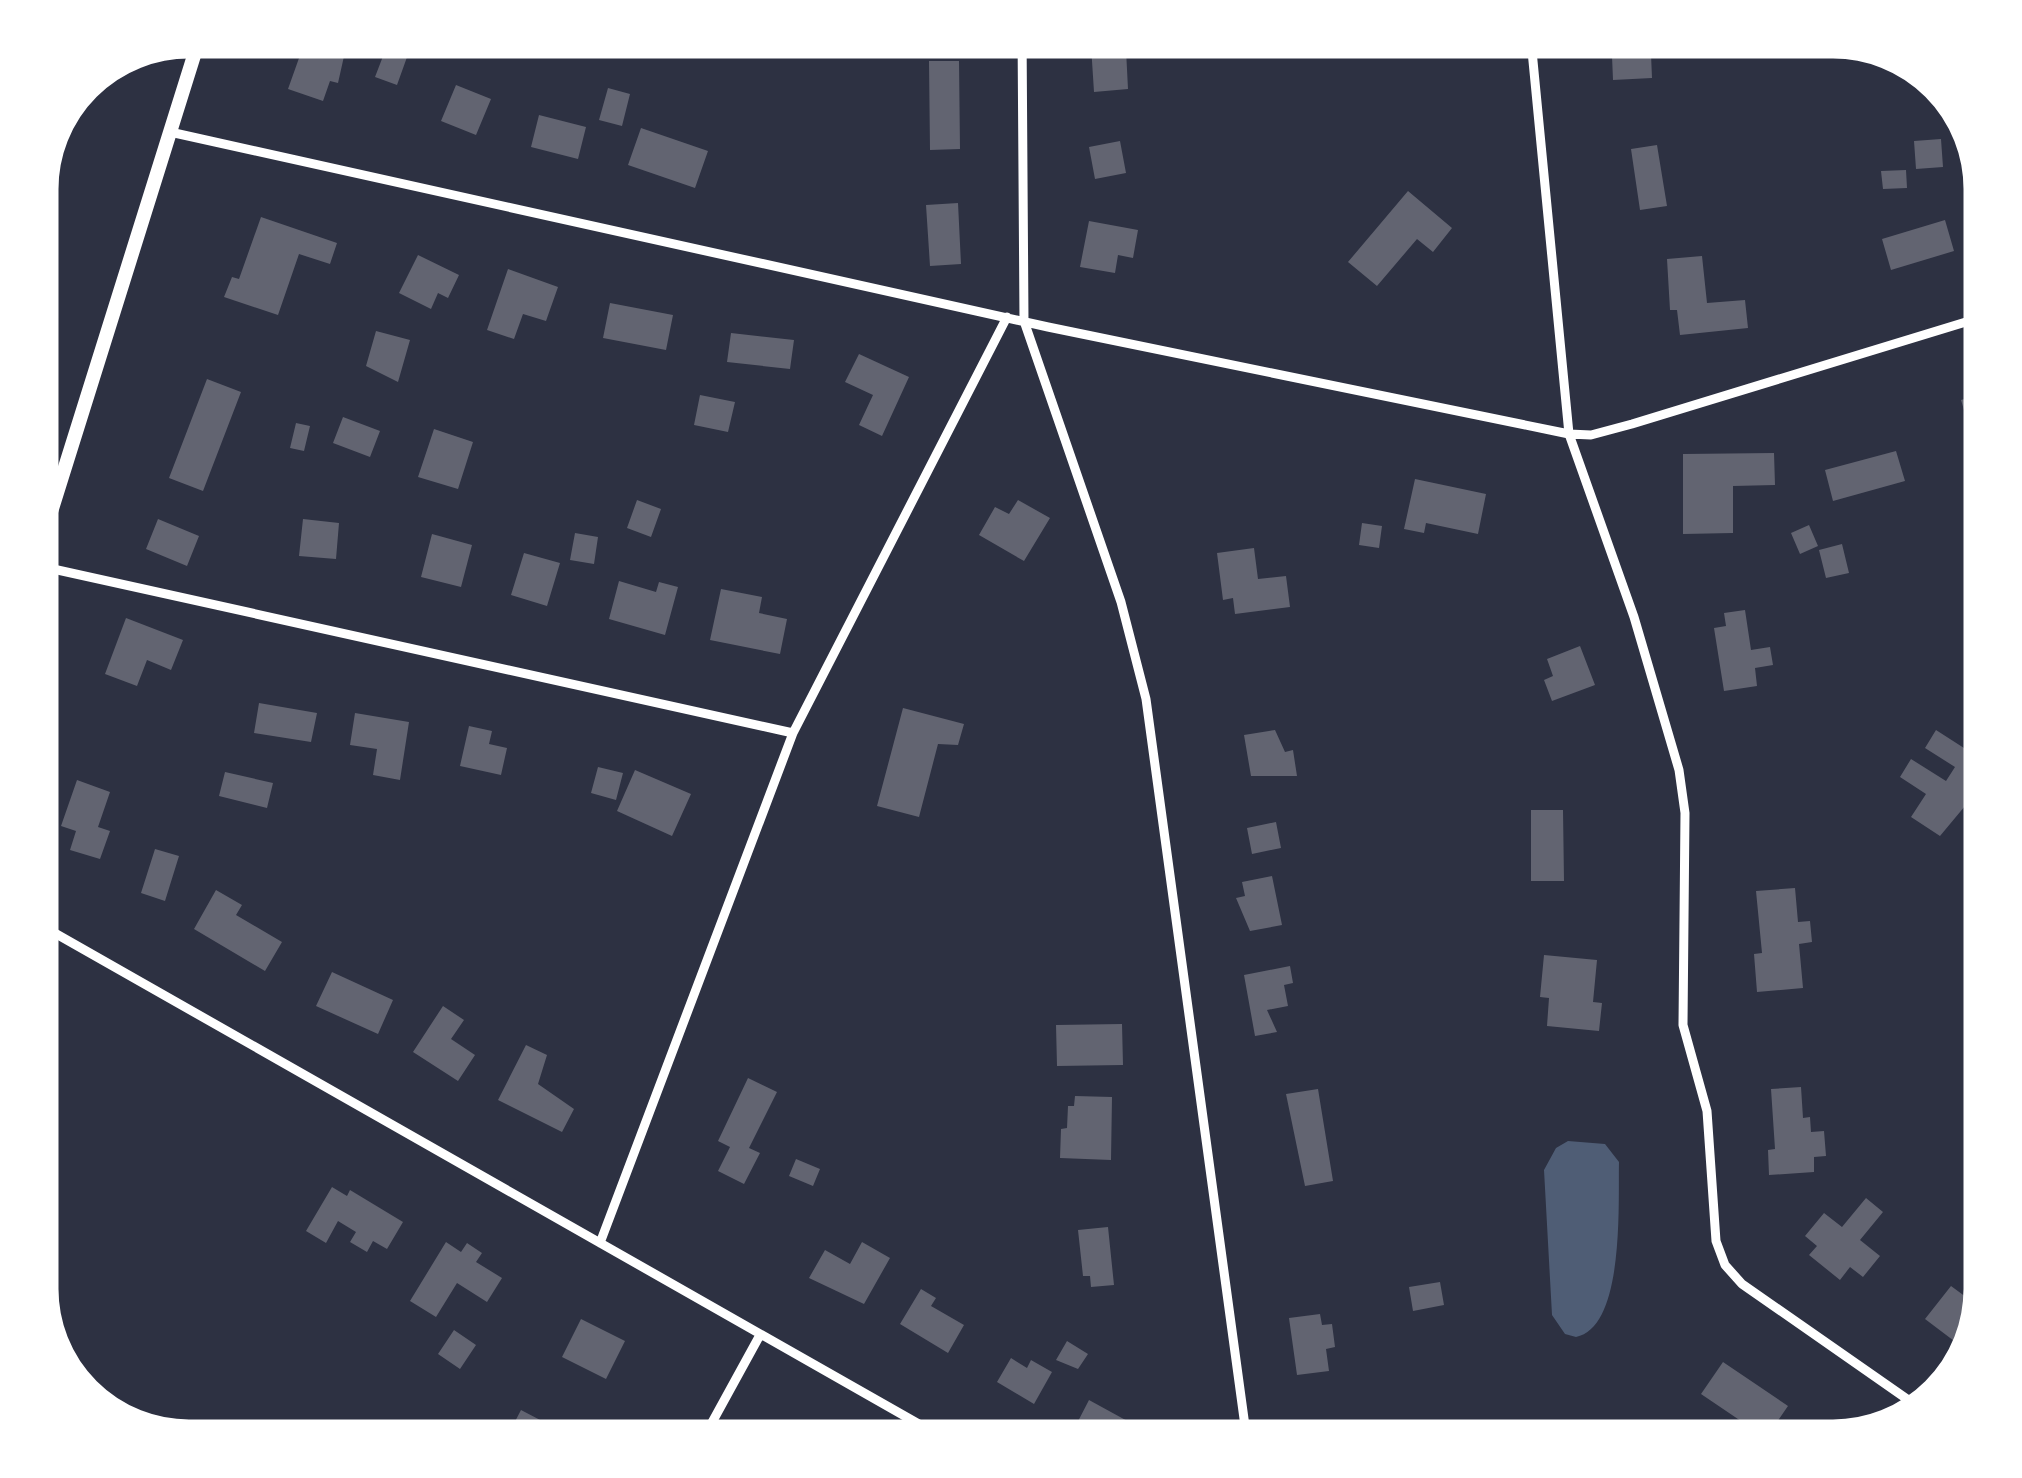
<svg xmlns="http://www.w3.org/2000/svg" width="2022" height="1478" font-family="'Noto Sans',sans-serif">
  <rect width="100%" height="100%" fill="#2d3142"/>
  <path fill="#4f5d75" d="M1568 1141 1605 1144 1619 1162C1618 1203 1625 1327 1576 1337L1565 1334 1552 1315 1544 1170 1556 1148Z"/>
  <path fill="#626471" d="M309 30 349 34 338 83 330 81 323 101 288 89Z
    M1090 30H1125L1128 89 1094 92Z
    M1339 30H1371L1369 47 1338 44Z
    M1593 30H1650L1652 78 1613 80 1612 56 1594 57Z
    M390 38 411 46 397 85 375 77Z
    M929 61H959L960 149 930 150Z
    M456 85 491 99 476 135 441 121Z
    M608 88 630 94 622 126 599 120Z
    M539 115 586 127 578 159 531 147Z
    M641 128 708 151 695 188 628 165Z
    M1941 139 1943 167 1916 169 1914 141Z
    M1120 141 1126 173 1095 179 1089 147Z
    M1657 145 1667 206 1640 210 1631 149Z
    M1906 170 1907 188 1883 189 1881 171Z
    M1408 191 1452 228 1433 252 1417 239 1377 286 1348 262Z
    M958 203 961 264 930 266 926 205Z
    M261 217 337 243 330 264 299 254 278 315 224 297 232 277 239 279Z
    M1945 220 1954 251 1891 270 1882 239Z
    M1089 221 1138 230 1133 258 1118 255 1115 273 1080 267Z
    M418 255 459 275 448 298 438 293 431 309 399 293Z
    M1702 256 1707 303 1745 300 1748 328 1680 335 1677 310H1670L1667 259Z
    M508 269 558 287 546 321 523 314 514 339 487 330Z
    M610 303 673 315 666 350 603 338Z
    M376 331 410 340 398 382 366 366Z
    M731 333 794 340 790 369 727 362Z
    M859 354 909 377 882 436 859 425 873 395 845 382Z
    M207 379 241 392 203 491 169 478Z
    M1992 391V424L1970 430 1961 400Z
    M700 395 735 402 728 432 694 425Z
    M343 417 380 431 370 457 333 443Z
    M296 423 310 426 304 451 290 448Z
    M434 429 473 442 458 489 418 477Z
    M1896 451 1905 481 1833 501 1825 470Z
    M1774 453 1775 485 1733 486V533L1683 534V454Z
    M1415 479 1486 494 1478 534 1426 523 1424 533 1404 529Z
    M637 500 661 509 651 537 627 528Z
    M1018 500 1050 518 1024 561 979 535 995 507 1009 514Z
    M158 519 199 536 187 566 146 549Z
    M303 519 339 523 336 559 299 556Z
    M1362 523 1382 526 1379 548 1359 545Z
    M1809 525 1818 546 1800 554 1791 533Z
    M575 533 598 537 594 564 570 560Z
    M432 534 472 545 461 587 421 577Z
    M1842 544 1849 573 1826 578 1819 550Z
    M1254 548 1258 579 1286 576 1290 607 1235 614 1233 598 1223 600 1217 553Z
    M524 553 560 563 547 606 511 595Z
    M619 581 656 592 659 582 678 587 665 635 609 619Z
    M721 589 762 597 759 613 787 619 780 654 710 640Z
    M1745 610 1751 650 1770 647 1773 665 1755 668 1757 686 1724 691 1714 628 1726 626 1724 613Z
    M126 618 183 640 171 670 147 660 137 686 105 674Z
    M1580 646 1595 685 1552 701 1544 680 1553 676 1547 659Z
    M259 703 317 713 311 742 254 733Z
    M903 708 964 724 958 745 938 744 919 817 877 806Z
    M355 713 409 722 400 780 373 775 377 749 350 745Z
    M469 726 492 731 489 744 507 748 501 775 460 766Z
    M1275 730 1285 752 1293 750 1297 776H1251L1244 735Z
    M1936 730 1992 766 1981 783 1989 789 1978 806 1970 800 1940 836 1911 817 1926 794 1900 777 1911 759 1946 781 1955 767 1925 748Z
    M598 767 623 773 616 800 591 793Z
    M635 770 691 794 672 836 617 811Z
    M225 772 273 783 267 808 219 796Z
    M77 780 110 792 98 827 110 831 100 859 70 850 76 831 61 826Z
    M1531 810H1563L1564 881H1531Z
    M1276 822 1281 848 1252 854 1247 828Z
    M155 849 179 856 165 901 141 893Z
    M1272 876 1282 925 1250 931 1236 898 1245 896 1242 882Z
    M1795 888 1798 922 1810 921 1812 942 1799 944 1803 988 1757 992 1754 954 1762 953 1756 891Z
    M216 890 242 905 236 915 282 942 265 971 194 929Z
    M1544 955 1597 960 1593 1002 1602 1003 1599 1031 1547 1026 1549 998 1540 997Z
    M1290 966 1293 983 1284 985 1288 1006 1267 1010 1277 1032 1255 1036 1244 975Z
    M332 972 393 1000 378 1034 316 1006Z
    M443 1006 464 1020 451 1039 475 1055 458 1081 413 1052Z
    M1122 1024 1123 1065 1057 1066 1056 1025Z
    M526 1045 547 1055 538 1084 574 1109 562 1132 498 1100Z
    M748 1078 777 1092 749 1148 760 1153 744 1184 718 1171 730 1147 718 1141Z
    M1801 1087 1803 1118 1810 1117 1811 1132 1824 1131 1826 1156 1814 1157V1172L1769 1175 1768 1150 1775 1149 1771 1089Z
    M1318 1089 1333 1181 1305 1186 1286 1094Z
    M1075 1096 1112 1097 1111 1160 1060 1158 1061 1129 1067 1128 1068 1106H1074Z
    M796 1159 820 1169 813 1186 789 1176Z
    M332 1187 347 1196 350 1190 403 1222 387 1249 373 1241 367 1252 350 1242 356 1232 338 1221 326 1243 306 1231Z
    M1866 1198 1883 1212 1860 1240 1880 1256 1863 1277 1850 1267 1840 1280 1809 1255 1817 1246 1805 1236 1824 1213 1842 1227Z
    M1108 1227 1114 1285 1091 1287 1090 1276H1083L1078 1230Z
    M446 1242 461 1252 467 1243 482 1253 476 1262 502 1278 487 1302 457 1283 436 1317 410 1301Z
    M862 1242 890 1258 864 1304 809 1278 825 1250 850 1264Z
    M1440 1282 1444 1305 1413 1311 1409 1287Z
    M1951 1286 1985 1311 1970 1353 1925 1319Z
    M921 1289 936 1298 931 1306 964 1325 948 1353 900 1324Z
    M1320 1314 1322 1325 1332 1324 1335 1347 1326 1349 1329 1371 1297 1375 1289 1318Z
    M581 1319 625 1341 606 1379 562 1357Z
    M454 1330 476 1345 460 1369 438 1354Z
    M1067 1341 1088 1354 1078 1369 1056 1360Z
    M1011 1358 1027 1368 1031 1360 1052 1372 1034 1404 997 1382Z
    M1723 1362 1788 1406 1766 1438 1701 1394Z
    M1089 1400 1131 1423 1117 1448 1074 1429Z
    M521 1410 544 1422 532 1445 509 1433Z"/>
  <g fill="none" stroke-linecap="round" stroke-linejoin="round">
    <path stroke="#fff" stroke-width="4.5" d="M1362 1435 1364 1448"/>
    <path stroke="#fff" stroke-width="9" d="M1022 30 1024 321 1121 602 1146 699 1248 1448
      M1530 30 1569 434 1634 617 1679 770 1685 813 1683 1025 1707 1111 1716 1241 1725 1265 1742 1284 1927 1413
      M170 132 1048 327 1569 434 1591 435 1632 424 1992 314
      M35 565 793 733
      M30 919 961 1448
      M600 1243 793 733 1007 317
      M698 1448 760 1335"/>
    <path stroke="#fff" stroke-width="14" d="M30 579 202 30"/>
  </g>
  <path d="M0 0H2022V1478H0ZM189 51H1833A138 138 0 0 1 1971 189V1289A138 138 0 0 1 1833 1427H189A138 138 0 0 1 51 1289V189A138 138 0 0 1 189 51Z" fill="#fff" fill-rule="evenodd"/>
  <path fill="none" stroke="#fff" stroke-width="15" d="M189 51H1833A138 138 0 0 1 1971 189V1289A138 138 0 0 1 1833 1427H189A138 138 0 0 1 51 1289V189A138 138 0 0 1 189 51Z"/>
</svg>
